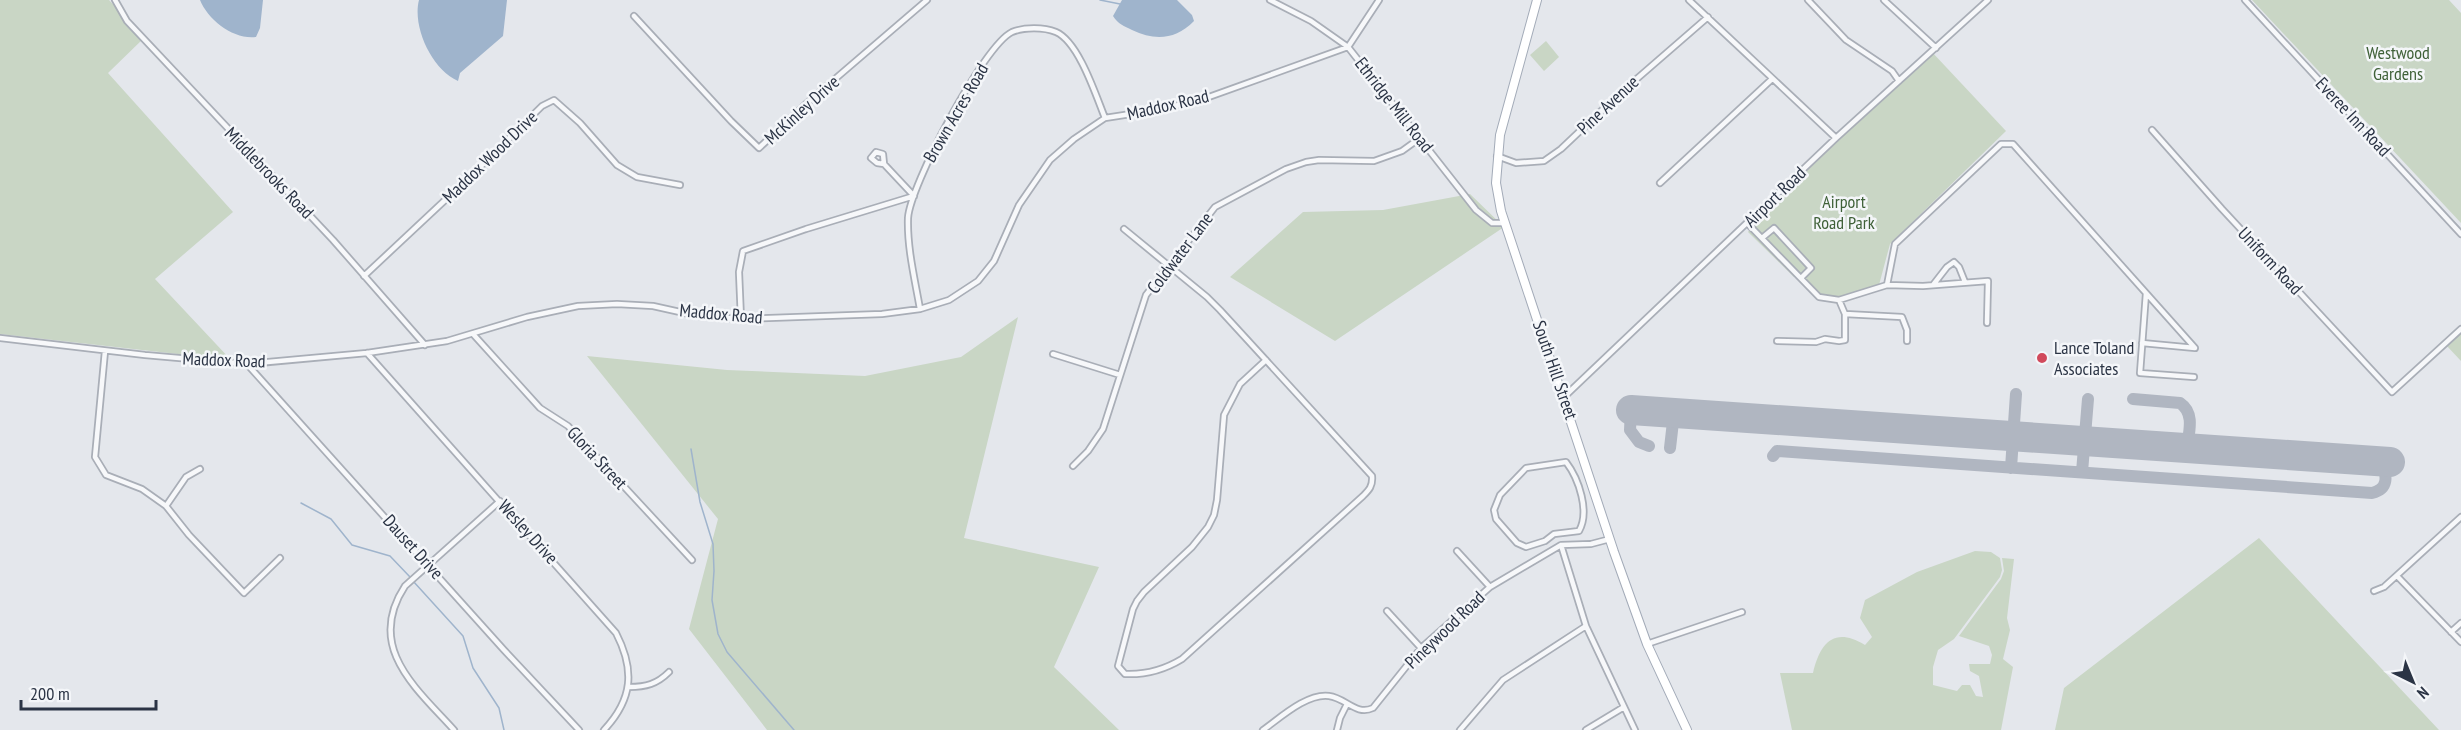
<svg xmlns="http://www.w3.org/2000/svg" width="2461" height="730" font-family="'PT Sans Narrow',sans-serif">
  <rect width="100%" height="100%" fill="#e4e7ec"/>
  <path fill="#c9d6c5" d="M0 0H109L144 38 108 73 233 212 155 279 231 360 0 334Z
    M2252 0H2449L2461 13V223Z
    M1546 41 1559 57 1544 71 1530 55Z
    M1931 51 2006 131 1890 244 1879 285C1844 296 1827 308 1798 277H1794L1748 232 1751 228 1750 226Z
    M1470 194 1504 227 1335 341 1230 277 1303 212 1383 210Z
    M1018 317 964 538 1099 567 1054 667 1119 730H767L689 629 718 519 587 356 727 370 865 376 961 357Z
    M2461 331V361L2446 345Z
    M2259 538 2439 730H2055L2064 688Z
    M1975 551 1991 552 2000 558 2002 570 2000 577 1954 639 1938 650 1933 667V685L1957 691 1962 685H1970L1976 696 1983 697 1979 676 1970 671 1969 664H1990L1992 655 1989 646 1959 636 2001 579 2004 571 2002 558 2014 559 2007 618 2010 630 2003 659 2013 667 2001 730H1792L1780 673H1813C1820 643 1834 626 1865 645L1872 637 1860 618 1865 600 1917 572Z"/>
  <path fill="#9fb4cc" d="M200 0H263L260 28 256 37C234 40 208 20 200 0Z
    M419 0H507L503 36 460 73 458 81C432 70 412 27 419 0Z
    M1122 0H1177L1192 15 1194 21C1175 40 1155 41 1132 30 1124 26 1118 24 1113 16Z"/>
  <g fill="none" stroke-linecap="round" stroke-linejoin="round">
    <path stroke="#9fb4cc" stroke-width="1.5" d="M1100 0 1120 4
      M691 449 700 502 713 544 714 571 712 600 718 634 727 652 794 730
      M301 503 331 519 352 545 390 556 410 577
      M413 581 463 636 473 668 499 708 504 730"/>
    <path stroke="#b0b6c1" stroke-width="12" d="M2133 399 2180 403C2195 413 2189 432 2187 447
      M1631 410 1630 430 1639 442 1649 446
      M1670 448 1674 413
      M1773 456 1777 451 2372 493C2389 489 2387 476 2382 462
      M2011 468 2016 394
      M2082 472 2088 399"/>
    <path stroke="#b0b6c1" stroke-width="30" d="M1631 410 2390 462"/>
    <g stroke="#a9aeb7" stroke-width="8">
      <path id="minor" d="M115 0 127 21 333 240 425 345
        M1270 0 1311 21 1348 47 1476 210 1492 223H1504
        M1689 0 1836 138
        M1808 0 1846 40 1892 71 1899 81
        M1884 0 1936 48
        M2245 0 2461 234
        M634 16 731 121 759 148 807 103 927 0
        M2152 130 2222 209 2392 392 2461 329
        M1497 156 1516 163 1544 161 1561 149 1617 96 1708 17
        M1660 183 1772 79
        M1747 223 1819 297 1839 300 1887 285 1895 244 2001 144H2013L2146 293 2140 373 2194 377
        M1124 229 1207 297 1220 310 1372 476C1373 486 1369 490 1363 496L1182 659C1164 670 1147 675 1125 674L1118 666 1133 609 1137 601 1144 592 1192 547 1208 527 1214 515 1217 500 1224 415 1240 384 1266 360
        M1762 238 1774 228 1811 268 1801 278
        M364 276 474 173 542 106 554 100 580 123 617 165 637 177 680 185
        M1887 285 1923 286 1988 281 1987 323
        M1933 285 1947 267 1954 262 1959 267 1965 282
        M920 309C915 280 907 248 908 218 910 186 983 46 1012 32 1024 27 1044 27 1056 32 1079 42 1096 96 1105 118
        M1845 314 1902 317 1907 330V341
        M741 319 739 272 743 251 806 229 914 196 884 164 877 163 871 158 876 152 883 154 884 164
        M473 334 540 408 568 426 692 560
        M0 338 145 355 247 364 367 353 447 341 527 317 578 306 617 304 653 306 698 316 741 319 882 314 920 309 949 300 978 281 994 261 1019 205 1050 160 1074 139 1105 118 1163 109 1206 98 1348 47 1379 0
        M1777 341 1816 342 1825 339 1839 341 1845 340V314L1839 300
        M2142 343 2195 348 2146 293
        M105 351 95 457 106 475 142 489 166 506 189 535 244 593 280 558
        M367 353 616 633C635 670 633 699 604 730
        M1053 354 1120 375
        M247 364 504 650 579 730
        M1564 397 1836 138 1988 0
        M1566 462C1579 479 1590 512 1579 531L1554 534 1545 541 1526 547 1517 543 1496 519 1494 510 1500 495 1526 468Z
        M1073 466 1088 451 1103 429 1146 295 1215 207 1286 169 1306 162 1319 160 1374 161 1402 151 1420 138
        M166 506 186 477 200 469
        M1561 545 1586 626 1635 730
        M1457 551 1490 587
        M2397 576 2461 642
        M2374 591 2384 587 2461 517
        M1387 611 1421 648
        M2451 632 2461 623
        M1647 644 1742 612
        M629 687C646 687 657 684 669 672
        M454 730C416 688 365 647 405 586L500 501
        M1263 730C1280 718 1307 693 1329 696 1346 698 1356 716 1373 708L1421 648 1490 587 1561 545 1591 544 1610 539
        M1337 730 1340 718 1347 704
        M1460 730 1503 680 1586 626
        M1586 730 1624 707"/>
    </g>
    <g stroke="#a3abb8" stroke-width="10">
      <path id="primary" d="M1537 0 1500 135 1496 183 1501 211 1614 552 1647 644 1687 730"/>
    </g>
    <use href="#minor" stroke="#f7f8fa" stroke-width="4.5"/>
    <use href="#primary" stroke="#fff" stroke-width="8"/>
  </g>
  <circle fill="#d1495b" stroke="#f4f6f9" stroke-width="2" cx="2042" cy="358" r="6"/>
  <g text-anchor="middle" stroke-width="5" stroke-linejoin="round" paint-order="stroke">
    <g font-size="18" fill="#3f6138" stroke="#f4f6f9">
      <text x="2398" y="59">Westwood<tspan x="2398" dy="21">Gardens</tspan></text>
      <text x="1844" y="208">Airport<tspan x="1844" dy="21">Road Park</tspan></text>
    </g>
    <g font-size="18" fill="#2b3445" stroke="#f4f6f9">
      <text transform="translate(1168 105) rotate(-13)" y="6">Maddox Road</text>
      <text transform="translate(1394 105) rotate(52)" y="6">Ethridge Mill Road</text>
      <text transform="translate(1608 105) rotate(-43)" y="6">Pine Avenue</text>
      <text transform="translate(802 110) rotate(-42)" y="6">McKinley Drive</text>
      <text transform="translate(956 113) rotate(-60)" y="6">Brown Acres Road</text>
      <text transform="translate(2353 117) rotate(47)" y="6">Everee Inn Road</text>
      <text transform="translate(490 157) rotate(-44)" y="6">Maddox Wood Drive</text>
      <text transform="translate(269 173) rotate(46)" y="6">Middlebrooks Road</text>
      <text transform="translate(1775 197) rotate(-44)" y="6">Airport Road</text>
      <text transform="translate(1180 253) rotate(-53)" y="6">Coldwater Lane</text>
      <text transform="translate(2270 261) rotate(47)" y="6">Uniform Road</text>
      <text transform="translate(721 314) rotate(5)" y="6">Maddox Road</text>
      <text transform="translate(224 360) rotate(2)" y="6">Maddox Road</text>
      <text transform="translate(1555 370) rotate(71)" y="6">South Hill Street</text>
      <text transform="translate(597 458) rotate(47)" y="6">Gloria Street</text>
      <text transform="translate(528 532) rotate(48)" y="6">Wesley Drive</text>
      <text transform="translate(413 547) rotate(48)" y="6">Dauset Drive</text>
      <text transform="translate(1445 630) rotate(-44)" y="6">Pineywood Road</text>
    </g>
    <g font-size="18" fill="#2b3445" stroke="#f4f6f9" text-anchor="start">
      <text x="2054" y="354">Lance Toland<tspan x="2054" dy="21">Associates</tspan></text>
    </g>
  </g>
  <g transform="translate(2413 682) rotate(137)" stroke="#f4f6f9" stroke-width="4.5" paint-order="stroke">
  <path d="M0-4.5L10 22L0 15L-10 22Z" fill="#2b3445"/>
  <text y="-9" font-size="16" font-weight="bold" text-anchor="middle" fill="#2b3445">N</text>
  </g>
  <path d="M21 700v9h135v-9" fill="none" stroke="#2b3445" stroke-width="3"/>
  <text x="30" y="700" font-size="18" fill="#2b3445" stroke="#f4f6f9" stroke-width="4.5" paint-order="stroke">200 m</text>
</svg>
